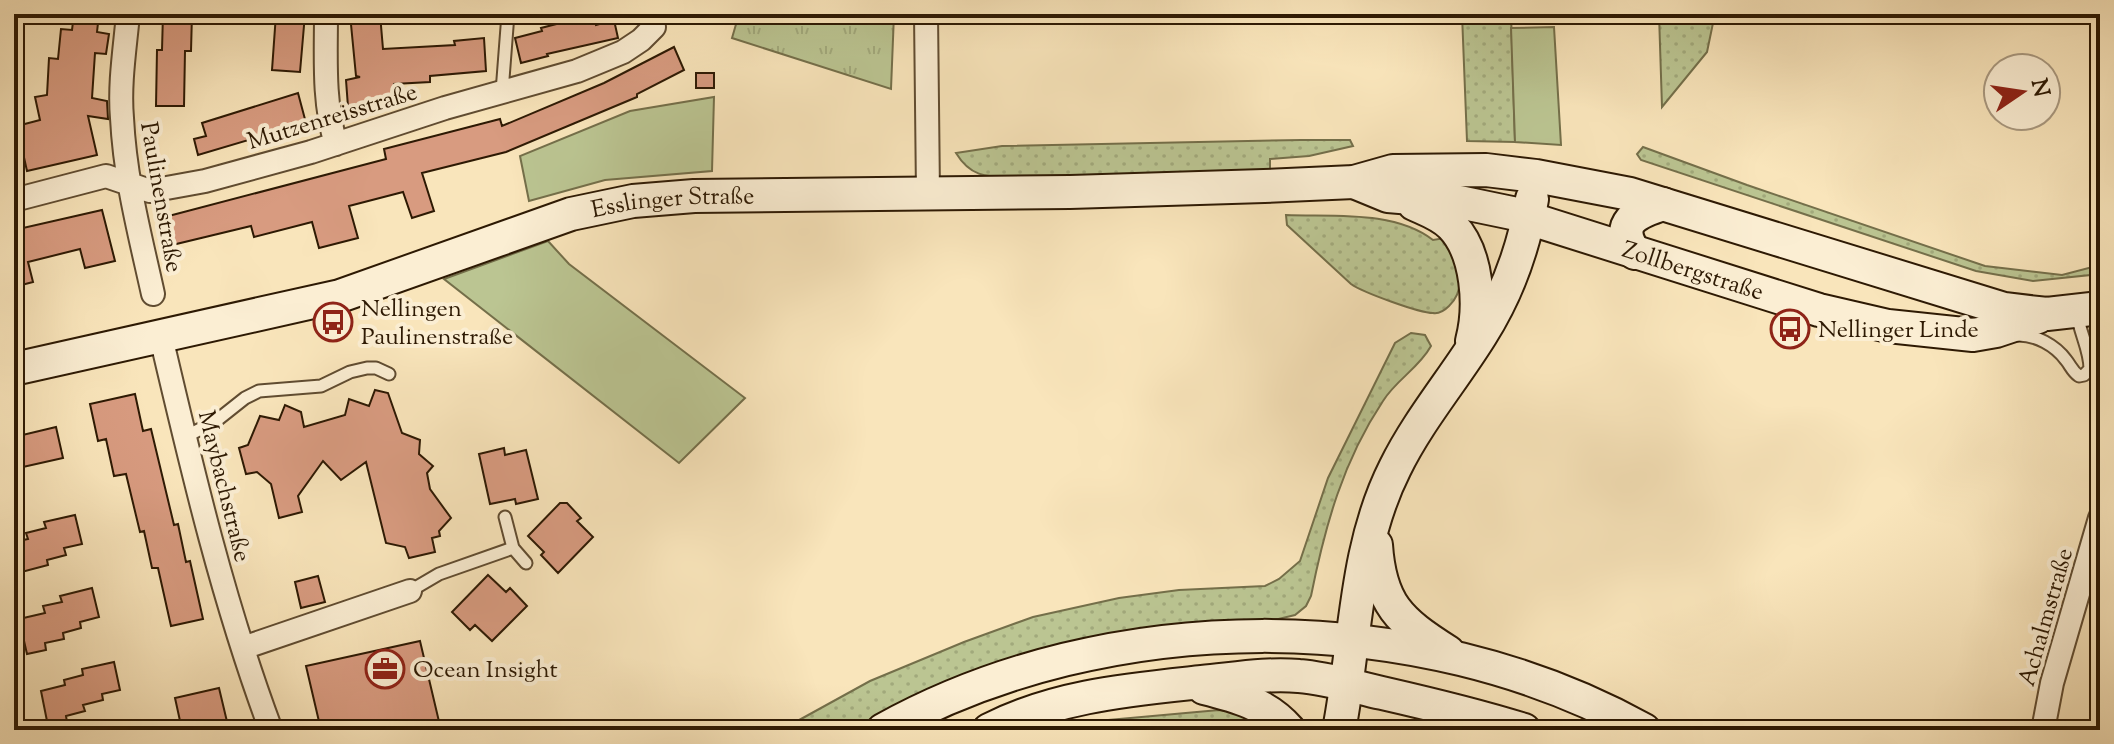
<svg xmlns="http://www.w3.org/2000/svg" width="2114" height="744" font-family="'Sorts Mill Goudy',serif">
  <defs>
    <pattern id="grass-dots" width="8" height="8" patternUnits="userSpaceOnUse" patternTransform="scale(2)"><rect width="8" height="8" fill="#bbc592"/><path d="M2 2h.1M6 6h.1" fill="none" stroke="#a1a97c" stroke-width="1.8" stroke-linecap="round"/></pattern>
    <pattern id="park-tufts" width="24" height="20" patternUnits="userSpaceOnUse" patternTransform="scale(2)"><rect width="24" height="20" fill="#bbc592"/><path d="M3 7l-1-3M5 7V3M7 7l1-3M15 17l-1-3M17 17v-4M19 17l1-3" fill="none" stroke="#a1a97c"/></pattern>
  </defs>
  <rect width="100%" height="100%" fill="#f9e5bb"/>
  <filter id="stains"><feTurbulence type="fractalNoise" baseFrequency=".0025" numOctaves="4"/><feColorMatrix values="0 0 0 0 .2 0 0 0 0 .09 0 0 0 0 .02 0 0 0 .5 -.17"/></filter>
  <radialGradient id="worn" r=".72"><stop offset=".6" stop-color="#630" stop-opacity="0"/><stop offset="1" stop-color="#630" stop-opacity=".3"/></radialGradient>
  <path fill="url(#grass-dots)" stroke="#746f4a" stroke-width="2" d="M1462 14H1511L1515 142 1467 141Z
    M1659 14H1732L1728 19 1713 23 1707 52 1662 107Z
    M1301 140H1350L1353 146 1309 156 1270 159V171L1010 177C985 177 970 176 956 153L1002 146Z
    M1643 147 1747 185 1985 266 2062 275 2100 265V274L2033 281 1976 271 1641 160 1637 154Z
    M1286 215C1333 217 1394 210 1433 240L1445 238C1457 258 1469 287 1449 306 1445 310 1439 314 1433 313 1419 313 1362 292 1351 284L1287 225Z
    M1411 333 1425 335 1431 346C1419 368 1396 380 1383 401 1343 461 1325 526 1311 596L1306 606 1295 615 884 715 860 730H781L870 681 964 642 1033 617 1119 598 1179 590 1265 586 1279 579 1300 561 1328 478 1395 343Z
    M1219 710 1236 712 1269 730H1044L1086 722Z"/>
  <path fill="url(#park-tufts)" stroke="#746f4a" stroke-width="2" d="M739 14H894L891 89 732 38Z"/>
  <path fill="#bbc592" stroke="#746f4a" stroke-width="2" d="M1554 27 1561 145 1515 142 1511 28Z
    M714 97 712 171 605 180 529 201 520 156 630 111Z
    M548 241 569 264 745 398 679 463 444 279Z"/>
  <path fill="#d89b80" stroke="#2d1903" stroke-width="2" d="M74 14H99L97 32 109 34 106 54 95 53 92 98 107 101 108 119 88 116 97 155 27 171 17 126 40 120 35 97 47 95 49 58 58 59 61 29 72 30Z
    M163 14H192L191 51H185L184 106H156L157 50H162Z
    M276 14H305L300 72 272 70Z
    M350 14H380L383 49 455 45 454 41 484 38 486 71 430 76V82L394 84 395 103 348 107 346 80 360 77 356 76Z
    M593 14 596 25 614 20 618 38 547 54 548 56 521 63 515 38 542 31 541 28 568 21 567 19Z
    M674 47 684 70 637 94V97L506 152 422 173 434 211 412 218 403 192 349 206 358 238 319 248 312 222 254 237 251 226 168 246 161 218 386 159 384 149 500 119 502 126 604 83Z
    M696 73H714V88H696Z
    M298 93 306 123 198 155 194 139 206 136 202 123Z
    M102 210 115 261 85 268 80 249 28 262 33 282 14 287V230Z
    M375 390 388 393 402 433 420 440 419 454 433 466 427 473 430 489 451 518 439 531 440 536 432 538 435 552 409 558 405 547 386 543 366 462 341 480 323 461 298 496 302 512 279 518 271 484 257 472 246 474 239 448 248 445 260 416 279 420 285 405 301 412 304 427 345 415 349 399 369 406Z
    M135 394 143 431 151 429 174 525 178 524 186 562 190 561 203 619 171 626 158 568H152L144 531 140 532 126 474 114 476 106 439 98 441 90 404Z
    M56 427 63 458 14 469V437Z
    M504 448 505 455 526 450 538 499 516 504 515 499 490 504 479 454Z
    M560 503H567L581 518 577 521 593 537 558 573 541 555 544 552 528 536Z
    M75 515 82 544 64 548 66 555 47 560 48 565 14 574V542L28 539 26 533 46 528 44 522Z
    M488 575 506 592 510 588 527 606 492 641 475 625 470 630 452 612Z
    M318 576 325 602 301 608 295 582Z
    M92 588 99 617 80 622 81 628 63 633 64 639 45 643 46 650 27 654 19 619 45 613 43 606 62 602 60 596Z
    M420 641 441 730H321L306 666Z
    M114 662 120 690 102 694 103 700 83 705 85 711 66 716 67 722 48 726 41 691 65 685 64 680 83 675 82 669Z
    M219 688 229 730H182L175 698Z"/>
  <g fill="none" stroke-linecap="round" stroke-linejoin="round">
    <g stroke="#604c31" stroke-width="15">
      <path id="lane" d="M502 92 508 14
        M2018 335C2036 335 2055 345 2066 360 2071 366 2072 371 2079 376L2084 375 2090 369C2090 349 2079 332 2077 312
        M185 437 216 421 245 398 259 391 321 386 350 372 367 368H376L389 374
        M505 517 513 548 526 563
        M410 591 439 574 513 548"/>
    </g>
    <g stroke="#604c31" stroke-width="26">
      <path id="street" d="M128 14C125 48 119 84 122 118 125 179 140 235 153 294
        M326 14C326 57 323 102 336 144
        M926 14 928 194
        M14 200 106 176 150 191 205 181 311 152 445 108 577 71 623 52 641 40 654 27
        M161 337C192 469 223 602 271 730
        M243 648 410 591
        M2043 730 2052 683 2100 518"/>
    </g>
    <g stroke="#2d1903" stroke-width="36">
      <g id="secondary">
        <path id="s1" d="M1354 182 1388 196 1459 202 1512 213 1819 310 1888 326 1973 335 1996 331 2038 317"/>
        <path d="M1414 204C1427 210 1442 215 1452 226 1478 253 1481 307 1472 341"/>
        <path d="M1635 253C1614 223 1635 213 1663 204"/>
        <path id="s2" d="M14 369 340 296 571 214 633 201 694 196 1070 192 1264 186 1354 182 1393 171 1486 170 1536 176 1630 194 2004 309 2047 314 2100 308"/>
        <path d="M1376 545C1380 604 1399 621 1448 652"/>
        <path d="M1204 688C1236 696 1267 704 1289 730"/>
        <path d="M883 730C1108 605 1418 604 1644 730"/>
        <path d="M989 730C1056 696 1128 690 1202 682 1234 679 1267 673 1299 676 1327 678 1355 687 1382 693 1430 704 1477 715 1524 730"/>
        <path d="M1339 730C1356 643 1354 549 1395 468 1418 421 1453 380 1481 335 1507 294 1524 247 1532 199"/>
      </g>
    </g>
    <use href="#lane" stroke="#fbeed3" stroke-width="11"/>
    <use href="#street" stroke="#fbeed3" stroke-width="22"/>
    <use href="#secondary" stroke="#fbeed3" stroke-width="32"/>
  </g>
  <defs>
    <g id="bus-ring" transform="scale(2)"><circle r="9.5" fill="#fbeed3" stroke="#8f2418" stroke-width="1.5"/><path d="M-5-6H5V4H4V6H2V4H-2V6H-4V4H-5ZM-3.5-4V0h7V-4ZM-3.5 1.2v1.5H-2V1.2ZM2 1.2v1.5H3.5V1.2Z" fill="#8f2418"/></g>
    <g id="office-ring" transform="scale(2)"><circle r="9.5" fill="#fbeed3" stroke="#8f2418" stroke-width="1.5"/><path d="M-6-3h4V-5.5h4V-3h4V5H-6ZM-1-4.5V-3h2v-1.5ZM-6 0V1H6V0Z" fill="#8f2418"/></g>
  </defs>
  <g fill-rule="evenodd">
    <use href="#bus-ring" x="333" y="322"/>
    <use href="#bus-ring" x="1790" y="329"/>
    <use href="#office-ring" x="385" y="669"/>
  </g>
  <g text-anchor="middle" stroke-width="8" stroke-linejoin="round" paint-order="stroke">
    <g font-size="24" fill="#2d1903" stroke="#fbeed3">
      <text transform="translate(332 116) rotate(-17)" y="8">Mutzenreisstraße</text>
      <text transform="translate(162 197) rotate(80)" y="8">Paulinenstraße</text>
      <text dy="8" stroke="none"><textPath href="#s2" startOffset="682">Esslinger Straße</textPath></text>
      <text dy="8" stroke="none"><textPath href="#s1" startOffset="352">Zollbergstraße</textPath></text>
      <text transform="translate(225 486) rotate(76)" y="8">Maybachstraße</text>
      <text transform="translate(2045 617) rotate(-74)" y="8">Achalmstraße</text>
    </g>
    <g font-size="24" fill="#2d1903" stroke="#fbeed3" text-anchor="start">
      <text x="361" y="316">Nellingen<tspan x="361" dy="28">Paulinenstraße</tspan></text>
      <text x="1818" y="337">Nellinger Linde</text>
      <text x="413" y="677">Ocean Insight</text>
    </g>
  </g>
  <rect width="2114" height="744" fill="none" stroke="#f9e5bb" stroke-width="48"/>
  <rect x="16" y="16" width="2082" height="712" fill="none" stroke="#2d1903" stroke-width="4"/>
  <rect x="24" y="24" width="2066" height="696" fill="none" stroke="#2d1903" stroke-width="2"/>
  <g transform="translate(2022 92) rotate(77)"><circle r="38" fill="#fbeed3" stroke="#a99980" stroke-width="2"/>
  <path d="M0-6L14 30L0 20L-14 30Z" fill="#8f2418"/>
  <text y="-12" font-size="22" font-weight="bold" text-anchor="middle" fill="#2d1903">N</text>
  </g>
  <rect width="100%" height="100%" filter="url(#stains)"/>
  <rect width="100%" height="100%" fill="url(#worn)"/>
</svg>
